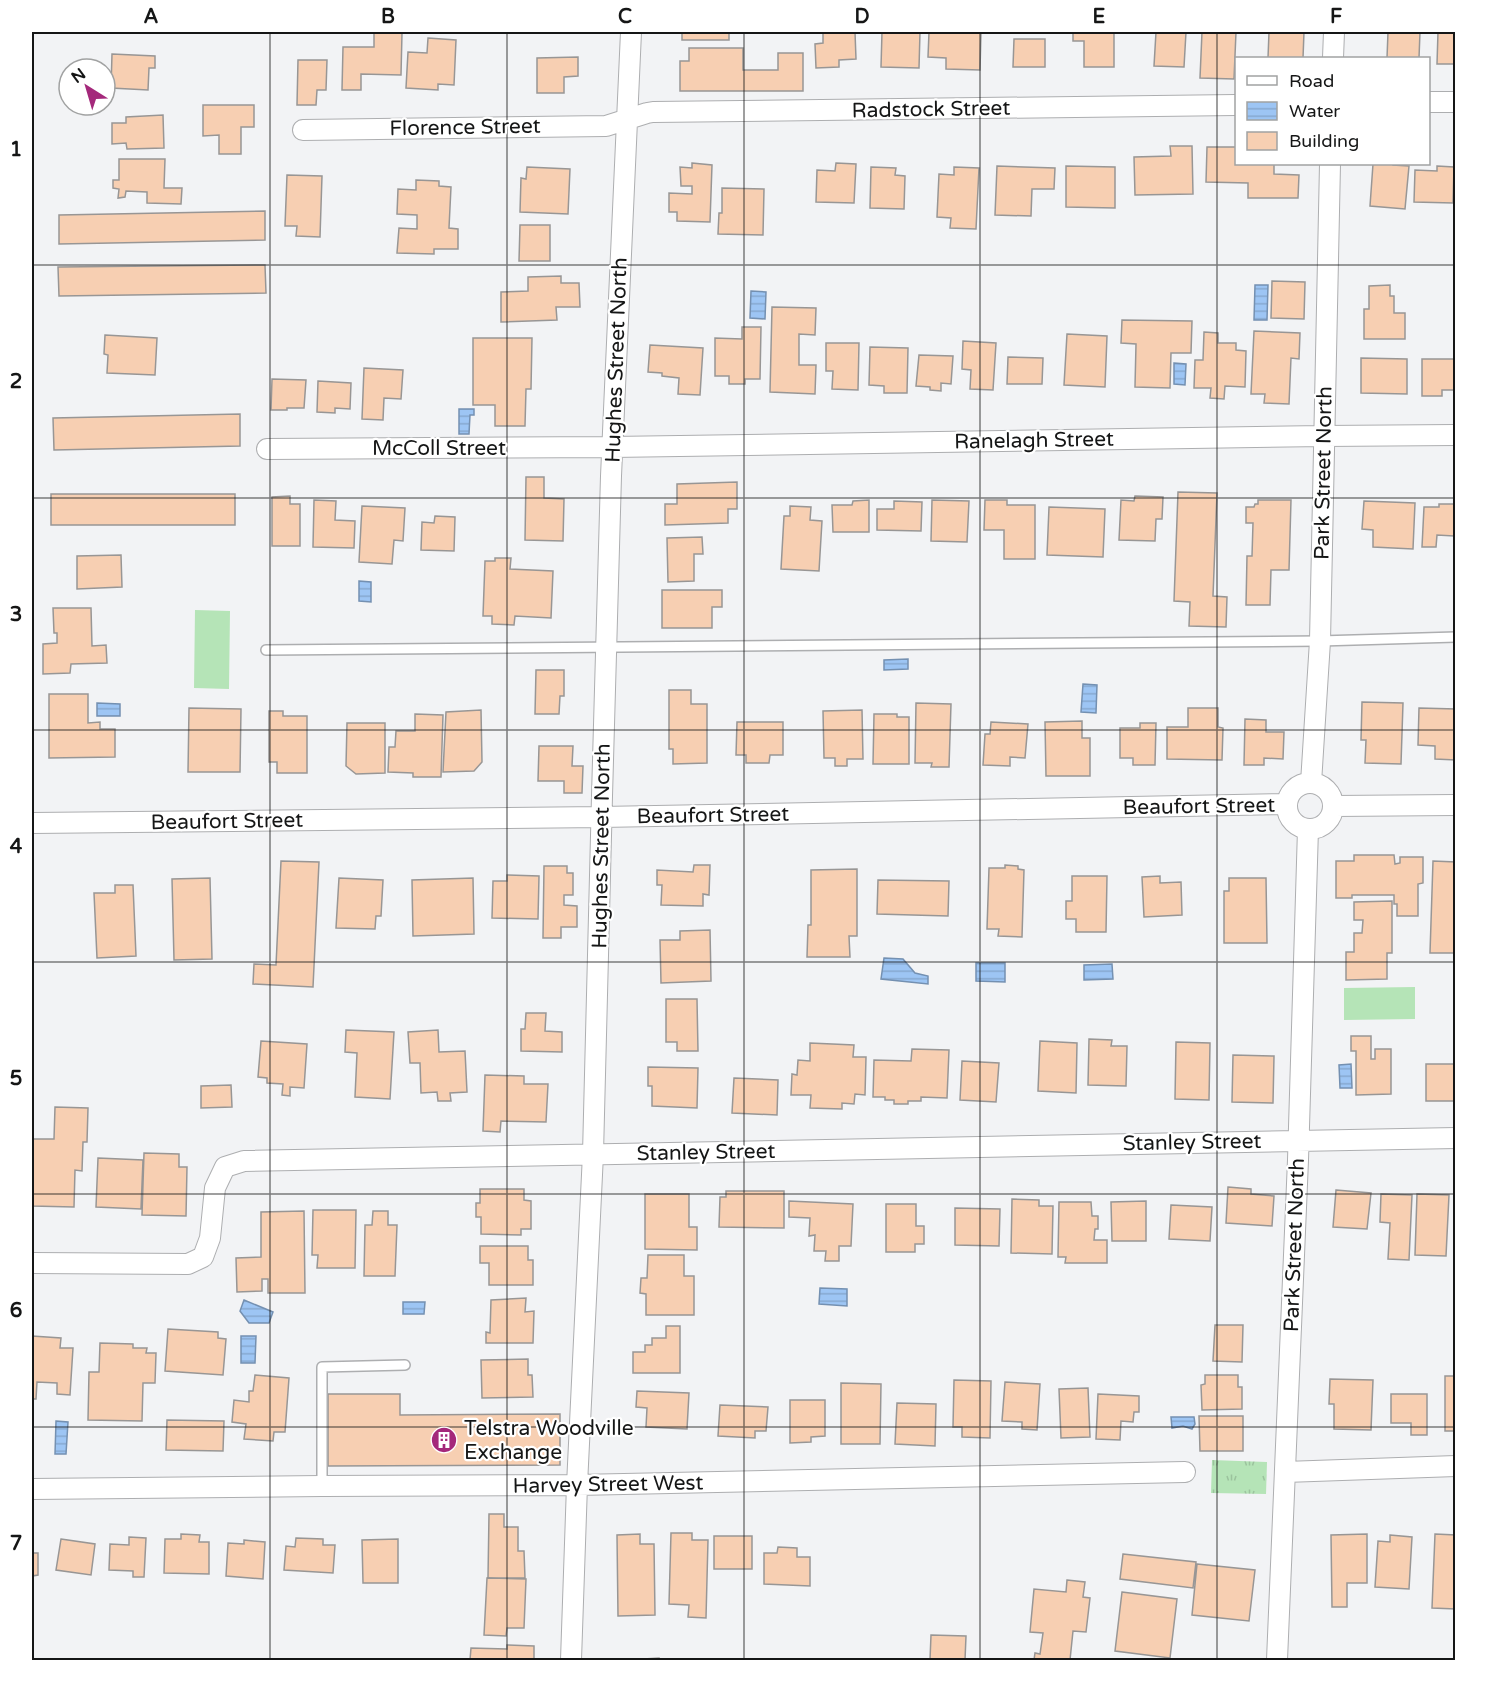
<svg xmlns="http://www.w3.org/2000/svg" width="1487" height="1692" font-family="'Varela Round',sans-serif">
  <defs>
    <pattern id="park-tufts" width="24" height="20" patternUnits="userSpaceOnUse" patternTransform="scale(1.5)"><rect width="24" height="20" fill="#b5e4b7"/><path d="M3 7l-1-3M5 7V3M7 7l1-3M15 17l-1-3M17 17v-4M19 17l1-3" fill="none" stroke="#9bc39d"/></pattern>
    <pattern id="water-rules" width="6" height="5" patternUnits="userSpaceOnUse" patternTransform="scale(1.5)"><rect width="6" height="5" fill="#9dc5f4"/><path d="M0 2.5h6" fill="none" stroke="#86a8d0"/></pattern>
  </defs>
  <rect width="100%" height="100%" fill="#f2f3f5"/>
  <path fill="url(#park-tufts)" d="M1212 1460 1267 1462 1266 1494 1211 1493Z"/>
  <path fill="#b5e4b7" d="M195 610 230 611 229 689 194 688Z
    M1415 987V1019L1344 1020V988Z"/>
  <path fill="url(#water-rules)" stroke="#7490b1" stroke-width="1.5" d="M1255 285H1268L1267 320H1254Z
    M751 291 766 292 765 319 750 318Z
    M1174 363 1186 364 1185 385 1174 384Z
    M459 409H474V415H470L469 434H459Z
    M359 581 371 582V602L359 601Z
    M908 659V669L884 670V660Z
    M1083 684 1097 685 1096 713 1081 712Z
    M97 703 120 704V716H97Z
    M884 958 903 959 915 973 928 976V984L881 979Z
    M976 963H1005V982L976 981Z
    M1112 964 1113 979 1084 980V965Z
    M1351 1064 1352 1088H1340L1339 1065Z
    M820 1288 847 1289V1306L819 1304Z
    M244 1300 273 1312 269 1323H249L240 1311Z
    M403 1302H425L424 1314H403Z
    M241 1336H256L255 1363H241Z
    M1171 1417H1194L1195 1424 1192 1429 1183 1426 1172 1428Z
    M56 1421 68 1422 66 1454H55Z"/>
  <path fill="#f7cfb2" stroke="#989695" stroke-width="1.5" d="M682 32H729V40H682Z
    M823 32H855L856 59 839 60V67L816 68 815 44 823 43Z
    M882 32H920L919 68 881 67Z
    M929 32H981L980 70 946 69V58L928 57Z
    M1073 32H1114V67H1084V41H1073Z
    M1156 32H1186L1184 67 1154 66Z
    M1202 32H1236L1234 79 1200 78Z
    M1269 32H1304L1303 58H1268Z
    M1388 32H1420L1419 58H1387Z
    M1438 32H1456V64H1437Z
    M374 33H402L401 75 361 74V90H342L343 47H374Z
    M428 38 456 40 454 85 438 84V90L406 88 408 52 427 53Z
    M1014 39H1045V67H1013Z
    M689 48H743V70H778V53H803V91H680V61H689Z
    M112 54 155 56V68H149L148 90 111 88Z
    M578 57V76L564 77V93H537V58Z
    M298 60H327L326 90H317L316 105H297Z
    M203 105H254V127H241V154H219V135L203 136Z
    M163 115 164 148 127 149 126 143 112 144V123H126V117Z
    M1170 146H1192L1193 194 1135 195 1134 157 1171 156Z
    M1207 147H1236V164H1274V174L1299 175 1298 198H1248V183L1206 182Z
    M119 159H165L164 188H182L181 204 147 203V192L126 191 125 197 118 198 119 189 113 188V180H119Z
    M692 163 712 165 710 222 677 221V212H669V193L692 194V186H681L680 167 692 168Z
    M836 163 856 164 854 203 816 202 817 170 835 171Z
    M1373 164H1393V165L1409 166 1405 209 1370 206Z
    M997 166 1055 168 1054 189H1032L1031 216 995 215Z
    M1066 166 1115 167V208L1066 207Z
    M1437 166 1454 167 1453 203 1414 202 1415 170 1437 171Z
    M527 167 570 169 568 214 520 212 521 178 526 179Z
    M871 167 896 168 895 175 905 176 904 209 870 208Z
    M954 167 979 168 976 229 950 228 951 218 937 217 939 174 954 175Z
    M287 175 322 176 320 237 296 236 297 226H285Z
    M416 180 439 181V186L451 187 449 228 458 229V249H434V254L397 253 399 228 417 229V215L397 214 398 189 416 190Z
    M722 188 764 189 763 235 718 234 719 213H722Z
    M265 211V240L59 244V215Z
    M520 225H550V261H519Z
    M265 265 266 293 59 296 58 267Z
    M561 276V283H579L580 307H556L557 320 501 322V292L528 291V277Z
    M1272 281 1305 282 1304 319 1271 318Z
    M1390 285V296H1394V313H1405V339H1364V309H1369V286Z
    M772 307 816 308 815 335 799 334V365H816L815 394 770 392Z
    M1122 320 1192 321 1191 353H1171L1170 388 1135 387 1136 344 1121 343Z
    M742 327H761L760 379H745V384H729V376H715V338L742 339Z
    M1254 331 1300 333 1299 359 1291 358 1289 404 1264 403 1265 394H1251Z
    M1204 332 1218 333V343H1236V350L1246 351 1245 387 1225 386 1224 399 1210 398 1211 388H1194L1195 360H1203Z
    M1067 334 1107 336 1105 387 1064 385Z
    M105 335 157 338 155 375 107 373 108 355 104 354Z
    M473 338H532L531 389H526L525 426H495V405H473Z
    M963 341 996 343 993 390 970 389 971 370 962 369Z
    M826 343H859L858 390 832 389 833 371H826Z
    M650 345 703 348 700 395 678 394 679 378 662 376V373L648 372Z
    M870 347 908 348 907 393H884V386L869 385Z
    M919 355 953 356 951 384 941 383V391L930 390V387L916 386Z
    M1008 357 1043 358 1042 384H1007Z
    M1361 358 1407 359V394L1361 393Z
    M1422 359H1456V390H1442V396H1422Z
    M364 368 403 370 401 399 384 398 383 420 362 419Z
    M272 379 306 380 304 408H287V410H271Z
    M318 381 351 383 350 409 335 408V413L317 412Z
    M240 414V446L54 450 53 418Z
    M526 477H544V498L564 499 563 541 525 540Z
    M737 482V509H728V523L665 525V504H677V484Z
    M1178 492 1217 493 1213 596 1227 597 1226 627 1189 626 1190 602 1174 601Z
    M51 494H235V525H51Z
    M290 496V504H300V546H272V497Z
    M1135 496 1163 497 1162 519H1156L1155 541 1119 540 1121 500 1134 501Z
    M314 500 336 501 335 520 355 521 354 548 313 547Z
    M869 500V532H833L832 505H852L853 501Z
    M932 500 969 501 967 542 931 541Z
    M985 500H1007V505H1035V559H1004V530H984Z
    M1258 500H1291L1289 570H1271L1270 605H1246L1247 556H1252L1253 523H1246V507H1254L1255 504H1258Z
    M894 501 922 502 921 531 877 530V509H894Z
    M1364 501 1415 503 1413 549 1373 547V530L1362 529Z
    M1439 504H1456L1454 536 1437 535 1436 547H1422L1424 507H1439Z
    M362 506 405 508 403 541 394 540 392 564 359 562Z
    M790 506 811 507 810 520 822 521 819 571 781 569 784 516H790Z
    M1049 507 1105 509 1103 557 1047 555Z
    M435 516 455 517 454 551 421 550 422 522 434 523Z
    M702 537 703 554H694V581L668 582 667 538Z
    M121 555 122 587 77 589V556Z
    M495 558H511L510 569 553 571 551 618 515 616 514 625 492 624V616H483L485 561H495Z
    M662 590H722V607H712V628H662Z
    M53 608H91L92 646 106 645 107 663 71 664 70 673 43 674V644L57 643V633H54Z
    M536 670H564V696H560L559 714H535Z
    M669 690H691V704H707V763L673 764V749H669Z
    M49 694H88V723L100 722V729H115V757L49 758Z
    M1362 702 1403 703 1401 764 1365 763 1366 740H1361Z
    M916 703 951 704 949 767H931L932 763H915Z
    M189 708 241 709 240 772H188Z
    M1188 708H1218V727L1223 728 1222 760 1167 759V727H1188Z
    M1419 708 1456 709V760L1435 759V746L1418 745Z
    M481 710 482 762 474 771 443 772 446 712Z
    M862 710 863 759H847V766H835V758H824L823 711Z
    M269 711H283V716H307V773H277V762H269Z
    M415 714 443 715 441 777H413V773L388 772 389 747H395L396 731H415Z
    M874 714H897V717H909V764H873Z
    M1245 719 1266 720V732H1284L1283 759 1264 758V765H1244Z
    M1082 721V738H1090V776H1046L1045 722Z
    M737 722H783V755H770L769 763H746V755H736Z
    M991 722 1028 724 1025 758 1010 757V766L983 765 985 734H990Z
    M347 723H385V773L356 774 346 766Z
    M1140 723H1156L1155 765H1133V758H1120V728H1140Z
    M539 746H573L572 766H583L582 793H564V781H538Z
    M1354 855H1394L1395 864 1400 863V857H1423V883L1418 884V916H1397V904H1394V895H1352V898H1336V861H1354Z
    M281 861 319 862 313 987 253 984 254 964 276 965Z
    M1433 861 1456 862V953H1430Z
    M694 865H710L709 895 703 894V906L661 905 662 885H657V870L693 872Z
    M1005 865 1018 866V869L1024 870 1022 937 998 936 999 929H987L989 868H1005Z
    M544 866H567V873H573V895H564V905L577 906V927H561V938H543Z
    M857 869V936H849L850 957H807L808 925H811V870Z
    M507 875 539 876 538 919 492 918 493 881H507Z
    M1072 876H1107L1106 932H1076V919H1066V901H1072Z
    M1160 876V883L1181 882 1182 915 1144 917 1142 877Z
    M210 878 212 959 174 960 172 879Z
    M339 878 383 880 381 916H376L375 929 336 928Z
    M473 878 474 934 413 936 412 880Z
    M1229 878H1266L1267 943H1224V891H1229Z
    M878 880 949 881 948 916 877 914Z
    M115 885H133L136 956 97 958 94 893H115Z
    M1392 901V953H1387V979L1346 980V952H1354V933H1362L1363 920H1354V902Z
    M710 930 711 981 661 983 660 940H680V931Z
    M666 999H697L698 1051H677V1042H666Z
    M526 1013H546L545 1031 562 1032V1052L521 1051V1029H525Z
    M346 1030 394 1032 390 1099 355 1097 357 1053 345 1052Z
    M438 1030 439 1052 465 1051 467 1092 450 1093 451 1101H438L437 1092 421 1093 420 1063H410L408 1032Z
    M1351 1036H1371V1059H1375V1049H1391V1094L1356 1095V1051H1351Z
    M1089 1039 1112 1040 1111 1046H1127L1126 1086 1088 1085Z
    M261 1041 307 1044 304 1088 290 1087V1096L282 1095 283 1084 267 1083V1078L258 1077Z
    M1040 1041 1077 1043 1076 1093 1038 1091Z
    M1176 1042 1210 1043 1209 1100 1175 1099Z
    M810 1043 854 1045 853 1057H866L865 1095 855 1094 854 1104 842 1103V1109L810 1108 811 1095H791L792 1074 797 1075 798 1060 810 1061Z
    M912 1049 949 1050 947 1098 921 1097V1101H908V1104H894V1100H885V1097H873L874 1060 911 1061Z
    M1233 1055 1274 1056 1273 1103 1232 1102Z
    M962 1061 999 1063 996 1102 960 1100Z
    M1426 1064H1456V1101H1426Z
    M648 1067 698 1068 697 1108 652 1106V1086H648Z
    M485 1075 524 1076V1084H548L546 1122 501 1121 500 1132 483 1131Z
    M734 1078 778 1080 777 1115 732 1113Z
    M231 1085 232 1107 201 1108V1086Z
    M55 1107 88 1108 87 1142H83L82 1171 75 1170 74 1207 32 1206V1139H54Z
    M144 1153 179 1154V1167H187L186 1216 142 1215Z
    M98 1158 143 1160 141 1209 96 1207Z
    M1228 1187 1251 1189V1194L1274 1196 1272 1226 1226 1223Z
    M480 1189H524V1200L531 1201V1229H521V1235L481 1234V1217H476V1203H480Z
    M1336 1190 1371 1193 1367 1229 1333 1227Z
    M726 1191H784V1228L719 1227 720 1197H726Z
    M645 1194H689V1227H697V1250L645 1249Z
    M1381 1194 1412 1195 1409 1260 1388 1259 1390 1223 1380 1222Z
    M1417 1194 1449 1195 1446 1256 1415 1255Z
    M1012 1199 1039 1200V1206H1053L1052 1254 1011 1253Z
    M789 1201 853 1204 851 1246H839V1261H825L826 1251H814L815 1235 809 1236 810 1218 789 1217Z
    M1146 1201V1241H1112L1111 1202Z
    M1059 1202H1091L1092 1216H1098V1229H1095L1094 1240H1107V1263H1065L1066 1257H1058Z
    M886 1204H916V1226H924V1244H915V1252H886Z
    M1171 1205 1212 1207 1210 1241 1169 1239Z
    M955 1208 1000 1209 999 1246 955 1245Z
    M313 1210H356L355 1268H317L318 1255H312Z
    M304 1211 305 1293H268V1279H262V1291L237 1292 236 1258 261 1257V1212Z
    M373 1211H388V1225H397L395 1276H364L365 1225H372Z
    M480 1246H528V1260H533V1285H489V1263H480Z
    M648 1255H684V1276H694V1315H646V1294L640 1293 641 1278H647Z
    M526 1298 525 1312 534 1311 533 1343H486V1332L490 1333 491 1300Z
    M1215 1325H1243L1242 1362 1213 1361Z
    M666 1326H680V1373H633V1352H645V1345H652V1338H666Z
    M168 1329 218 1332V1338L226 1339 223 1375 165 1371Z
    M32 1336 61 1338 60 1348H73L70 1395 57 1394V1383L37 1382 36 1399H32Z
    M100 1343 133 1344V1348H147L146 1353H156L155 1383H143L142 1421 88 1420 89 1372H99Z
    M528 1359V1375H532L533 1397 482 1398 481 1360Z
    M255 1375 289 1378 285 1432H274L273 1441 244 1439 246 1424 232 1422 234 1400 249 1402V1391H253Z
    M1205 1375H1238V1387H1242V1409L1202 1410 1201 1385 1205 1384Z
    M1445 1376H1456V1431H1445Z
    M1330 1379 1373 1380 1371 1430 1334 1429V1404H1329Z
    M954 1380 991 1381 990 1438 962 1437V1427H953Z
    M1005 1382 1040 1384 1037 1430 1022 1429V1422L1002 1421Z
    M841 1383 881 1384 880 1444H841Z
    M1088 1388 1090 1437 1061 1438 1059 1389Z
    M637 1391 689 1393 687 1429 646 1427 647 1408 636 1407Z
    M328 1394H400V1415L560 1414V1465L328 1466Z
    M1098 1394 1139 1396V1412H1134L1133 1422 1121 1421 1120 1440 1096 1439Z
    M1391 1394H1427V1435H1411V1423H1391Z
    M790 1400H825V1436L811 1437V1442L790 1443Z
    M897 1403 936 1404 935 1446 895 1444Z
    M720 1405 768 1407 766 1431H755V1438L718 1436Z
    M1199 1416H1243V1451H1200Z
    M167 1420 224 1421 223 1451 166 1450Z
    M489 1514H504V1527H518V1551H524L525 1578H488Z
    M671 1533H692V1540H708L706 1618 688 1617 689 1605 669 1604Z
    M181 1534 200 1535 199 1542H209V1574L164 1573 165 1539H181Z
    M640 1534V1544H654L655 1615 618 1616 617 1535Z
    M1367 1534V1583H1347V1607H1332L1331 1535Z
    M1435 1534 1456 1535V1609L1432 1608Z
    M1390 1535 1412 1537 1409 1589 1375 1587 1378 1541 1390 1542Z
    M714 1536H752V1569H714Z
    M129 1537 146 1538 144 1577H133V1571L109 1570 110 1544 129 1545Z
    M296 1538 323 1539V1545H335L333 1573 284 1570 286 1546 295 1547Z
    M61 1539 95 1544 91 1575 56 1570Z
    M398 1539V1583H363L362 1540Z
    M244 1540 265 1542 263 1579 226 1576 228 1543 244 1544Z
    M778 1547 797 1548V1557H810V1586L764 1584V1553H777Z
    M32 1553H38V1575L32 1576Z
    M1123 1554 1196 1562 1193 1588 1120 1579Z
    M1197 1564 1255 1570 1249 1621 1192 1615Z
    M487 1578 526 1579 524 1628H507L506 1636 484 1635Z
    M1067 1580 1085 1582 1083 1597 1090 1598 1086 1632 1073 1631 1070 1660H1034L1035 1653 1040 1654 1043 1633 1030 1632 1034 1589 1066 1592Z
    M1122 1592 1177 1599 1170 1658 1115 1651Z
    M931 1635 966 1636 965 1660H930Z
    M507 1645 534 1646V1660H470L471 1648 507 1649Z
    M659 1658V1660H627Z"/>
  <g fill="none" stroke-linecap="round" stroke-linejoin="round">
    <g stroke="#adaeb0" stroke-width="12">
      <path id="service" d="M266 650 1320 641 1456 637
        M322 1486V1367L405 1365"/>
    </g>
    <g stroke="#adaeb0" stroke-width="22">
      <path id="minor" d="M1333 58 1334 32
        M1428 102H1456
        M303 130 606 126 647 113 653 112 1236 105
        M267 449 612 447 1323 436 1456 435
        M1287 806a23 23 0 1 1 46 0a23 23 0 1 1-46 0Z
        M1311 783 1320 641 1330 164
        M1334 806 1456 805
        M32 823 601 817 1287 804
        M32 1263 188 1264 203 1257 210 1238 215 1188 225 1167 244 1161 1456 1138
        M1285 1472 1456 1466
        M32 1489 322 1486 577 1485 1185 1472
        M571 1660 577 1485 593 1154 602 796 611 476 631 32
        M1277 1660 1298 1160 1308 829"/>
    </g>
    <use href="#service" stroke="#fff" stroke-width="9"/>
    <use href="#minor" stroke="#fff" stroke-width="20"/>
  </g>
  <path fill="none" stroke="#151616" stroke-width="1.5" stroke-opacity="0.55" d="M270 32V1660M507 32V1660M744 32V1660M980 32V1660M1217 32V1660M32 265H1456M32 498H1456M32 730H1456M32 962H1456M32 1194H1456M32 1427H1456"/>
  <defs>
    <g id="building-disc" transform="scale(1.35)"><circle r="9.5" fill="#a4287b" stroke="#fff"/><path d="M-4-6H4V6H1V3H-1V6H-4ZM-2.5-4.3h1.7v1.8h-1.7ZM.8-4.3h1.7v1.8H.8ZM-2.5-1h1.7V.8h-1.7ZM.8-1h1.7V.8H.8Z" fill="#fff"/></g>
  </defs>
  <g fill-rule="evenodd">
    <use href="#building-disc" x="444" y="1440"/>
  </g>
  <g text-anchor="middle" stroke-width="4.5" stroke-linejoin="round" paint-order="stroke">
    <g font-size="21" fill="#151616" stroke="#fff">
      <text transform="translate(931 109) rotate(-1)" y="7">Radstock Street</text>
      <text transform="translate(465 127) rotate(-1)" y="7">Florence Street</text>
      <text transform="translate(616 360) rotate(-88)" y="7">Hughes Street North</text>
      <text transform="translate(1034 440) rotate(-1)" y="7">Ranelagh Street</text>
      <text x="439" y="455">McColl Street</text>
      <text transform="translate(1323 473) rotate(-89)" y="7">Park Street North</text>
      <text transform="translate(1199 806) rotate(-1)" y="7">Beaufort Street</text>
      <text transform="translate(713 815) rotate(-1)" y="7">Beaufort Street</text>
      <text transform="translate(227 821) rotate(-1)" y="7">Beaufort Street</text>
      <text transform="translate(601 846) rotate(-89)" y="7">Hughes Street North</text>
      <text transform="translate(1192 1142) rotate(-1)" y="7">Stanley Street</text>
      <text transform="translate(706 1152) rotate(-1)" y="7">Stanley Street</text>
      <text transform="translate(1294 1245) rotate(-88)" y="7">Park Street North</text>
      <text transform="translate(608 1484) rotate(-1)" y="7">Harvey Street West</text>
    </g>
    <g font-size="21" fill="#151616" stroke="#fff" text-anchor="start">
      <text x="464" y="1435">Telstra Woodville<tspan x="464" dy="24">Exchange</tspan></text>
    </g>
  </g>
  <rect width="1487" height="1692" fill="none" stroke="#ffffff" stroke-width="66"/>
  <rect x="1235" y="57" width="195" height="108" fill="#ffffff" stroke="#a1a2a2" stroke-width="1.5"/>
  <rect x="1247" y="76" width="30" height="9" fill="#ffffff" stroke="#a1a2a2" stroke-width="1.5"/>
  <text x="1289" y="87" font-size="18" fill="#151616">Road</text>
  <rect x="1247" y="102" width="30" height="18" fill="url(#water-rules)" stroke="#a1a2a2" stroke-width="1.5"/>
  <text x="1289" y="117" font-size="18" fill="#151616">Water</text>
  <rect x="1247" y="132" width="30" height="18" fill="#f7cfb2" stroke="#a1a2a2" stroke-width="1.5"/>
  <text x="1289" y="147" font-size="18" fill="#151616">Building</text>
  <g transform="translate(87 87) rotate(323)"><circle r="28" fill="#ffffff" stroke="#a1a2a2" stroke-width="1.5"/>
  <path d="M0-4.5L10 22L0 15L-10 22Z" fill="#a4287b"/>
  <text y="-9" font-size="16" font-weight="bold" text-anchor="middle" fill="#151616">N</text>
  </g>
  <rect x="33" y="33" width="1421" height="1626" fill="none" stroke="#151616" stroke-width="2"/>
  <g font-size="20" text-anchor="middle" font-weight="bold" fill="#151616">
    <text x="151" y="23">A</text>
    <text x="388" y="23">B</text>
    <text x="625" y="23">C</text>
    <text x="862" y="23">D</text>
    <text x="1099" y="23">E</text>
    <text x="1336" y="23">F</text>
    <text x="16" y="156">1</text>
    <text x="16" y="388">2</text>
    <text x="16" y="621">3</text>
    <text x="16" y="853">4</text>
    <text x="16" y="1085">5</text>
    <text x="16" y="1317">6</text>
    <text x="16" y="1550">7</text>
  </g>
</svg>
